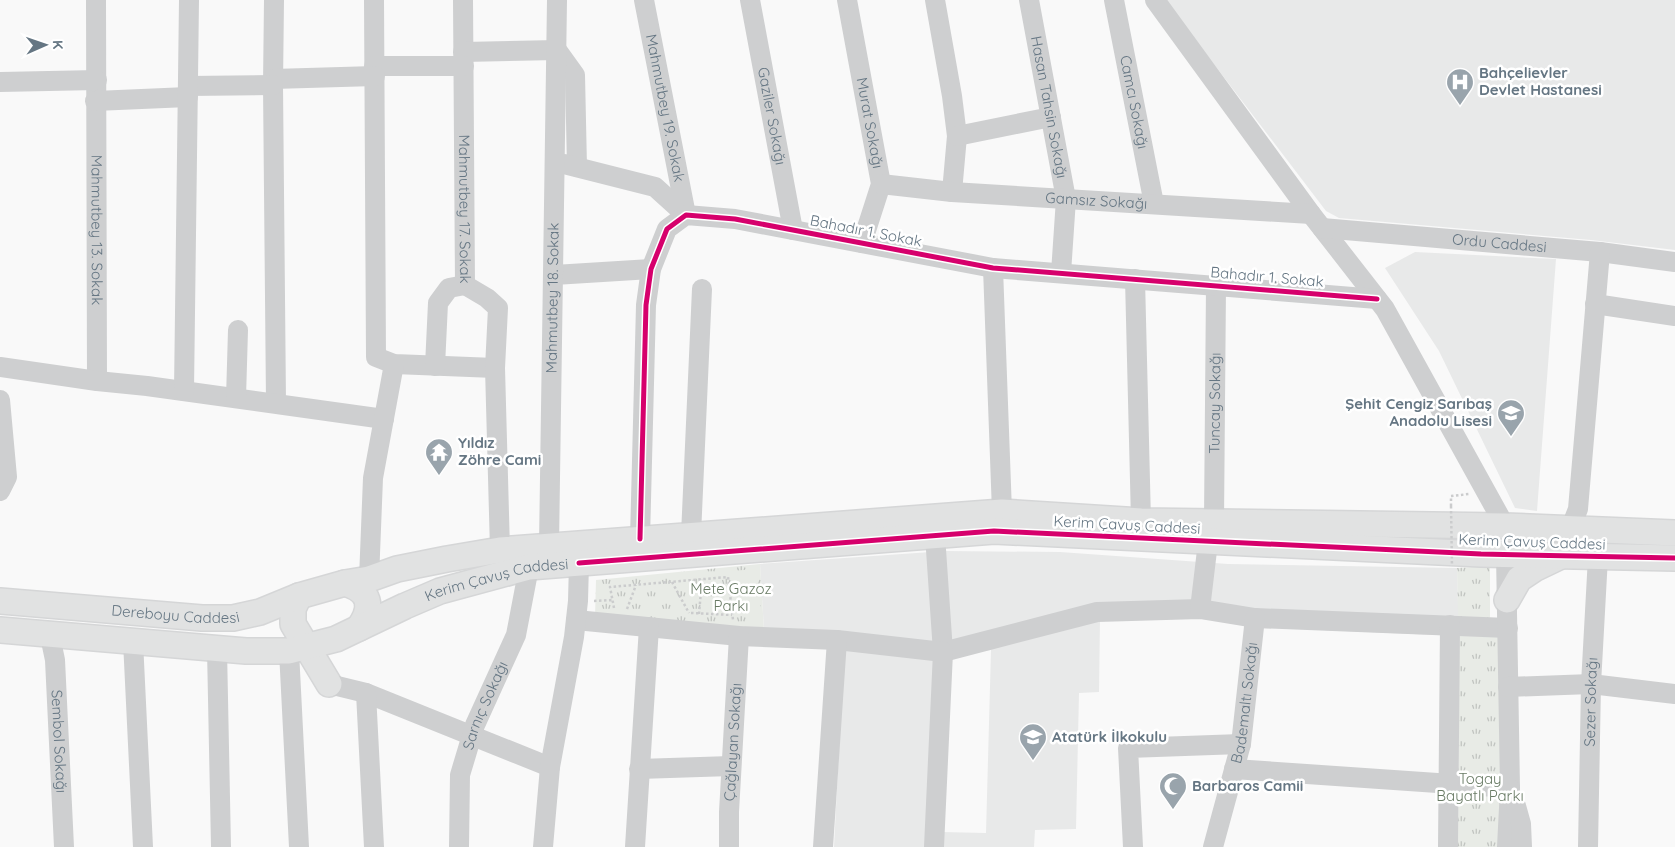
<svg xmlns="http://www.w3.org/2000/svg" width="1675" height="847" font-family="Quicksand,sans-serif">
  <defs>
    <pattern id="park-tufts" width="24" height="20" patternUnits="userSpaceOnUse" patternTransform="scale(1.25)"><rect width="24" height="20" fill="#e8ebe6"/><path d="M3 7l-1-3M5 7V3M7 7l1-3M15 17l-1-3M17 17v-4M19 17l1-3" fill="none" stroke="#c0c3c0"/></pattern>
  </defs>
  <rect width="100%" height="100%" fill="#f9f9f9"/>
  <path fill="#e8e9e9" fill-rule="evenodd" d="M1165 0H1675V250L1591 240 1339 218 1326 211Z
    M1415 252 1556 259 1537 511 1515 508 1439 351 1385 268Z
    M945 551 1060 552 1228 564 1457 568 1459 636 1299 629 1184 617 1100 619 1099 692 1079 693 1076 829 1035 830 1034 847H834L844 652 764 630 760 564ZM991 650 986 833 942 832 949 654Z"/>
  <path fill="url(#park-tufts)" d="M760 564 764 630 595 617 596 580Z
    M1490 566V619L1458 617 1457 568Z
    M1459 636H1502L1501 847H1458Z"/>
  <path fill="#e8ebe6" d="M756 569 761 613 735 616 730 571Z"/>
  <g fill="none" stroke-linecap="round" stroke-linejoin="round">
    <g stroke="#d5d6d7" stroke-width="28">
      <g id="major">
        <path d="M345 583C370 591 374 606 359 628"/>
        <path d="M299 596 293 609V624L329 684"/>
        <path d="M1507 600 1519 579 1534 569 1559 557"/>
        <path id="s17" d="M0 601 202 618H233L260 612 299 596 345 583 369 579 397 569 447 559 500 550 1002 512 1141 521 1505 526 1675 533"/>
        <path id="s18" d="M0 630 246 651H289L336 639 405 606 440 591 529 567 994 531 1481 554 1675 558"/>
      </g>
    </g>
    <path stroke="#cbcccd" stroke-width="2.5" stroke-dasharray="2.5 2.5" stroke-linecap="butt" d="M1451 506V496L1469 494
      M672 582 689 613
      M594 601 613 600
      M614 608 610 587 728 577 733 620
      M627 609 636 585
      M691 613 732 615
      M699 614 702 579"/>
    <g stroke="#cecfd0" stroke-width="20">
      <path id="s1" d="M96 0 97 381"/>
      <path d="M274 0 273 85 276 403"/>
      <path d="M374 0 376 357 394 364 495 368"/>
      <path id="s2" d="M463 0 465 285"/>
      <path id="s3" d="M644 0 686 215"/>
      <path id="s4" d="M750 0 793 230"/>
      <path id="s5" d="M847 0 881 184 862 243"/>
      <path d="M935 0 952 96 957 136 952 192"/>
      <path id="s6" d="M1029 0 1066 199 1061 273"/>
      <path id="s7" d="M1114 0 1154 204"/>
      <path d="M1155 0 1311 214 1385 309 1505 526"/>
      <path d="M463 52 557 50 575 75 577 167"/>
      <path d="M374 66H464"/>
      <path d="M273 79 375 76"/>
      <path d="M0 82 97 80"/>
      <path d="M188 86 273 85"/>
      <path d="M95 101 188 97"/>
      <path d="M957 136 1051 117"/>
      <path d="M564 164 655 187 686 215"/>
      <path id="s8" d="M881 184 952 192 1311 214"/>
      <path id="s9" d="M1322 228 1600 252 1675 262"/>
      <path d="M993 268 1002 512"/>
      <path d="M554 275 651 269"/>
      <path d="M1135 279 1141 521"/>
      <path d="M465 285 487 298 498 308 495 368 500 550"/>
      <path d="M1595 304 1675 316"/>
      <path d="M435 366 438 303 449 288 465 285"/>
      <path d="M0 367 97 381 147 386 384 419"/>
      <path d="M184 391 189 0"/>
      <path d="M236 398 238 330"/>
      <path d="M0 400 7 477 0 491"/>
      <path id="s10" d="M1214 521 1216 286"/>
      <path d="M1571 527 1578 509 1600 252"/>
      <path d="M691 535 702 289"/>
      <path d="M935 535 943 652 1097 612 1200 609 1255 618 1508 628"/>
      <path d="M640 539 646 305 651 269 667 229 686 215 735 219 993 268 1377 299"/>
      <path id="s11" d="M549 546 557 0"/>
      <path d="M1506 554 1510 788 1507 847"/>
      <path d="M369 579 373 478 394 364"/>
      <path d="M1200 609 1208 542"/>
      <path d="M576 620 739 636 837 640 943 652 934 847"/>
      <path id="s12" d="M50 636 55 660 64 847"/>
      <path d="M133 641 143 847"/>
      <path d="M217 649 221 847"/>
      <path d="M289 651 299 847"/>
      <path d="M329 684 366 693 550 767"/>
      <path d="M1508 687 1591 684 1675 694"/>
      <path d="M366 693 374 847"/>
      <path d="M639 769 731 766"/>
      <path d="M1234 769 1510 788"/>
      <path d="M1516 806 1521 824 1522 847"/>
      <path id="s13" d="M459 847 460 775 475 725 516 635 529 567"/>
      <path d="M543 847 550 767 574 637 578 601 579 563"/>
      <path d="M635 847 649 627"/>
      <path id="s14" d="M729 847V812L739 636"/>
      <path d="M823 847 837 640"/>
      <path d="M1133 847 1128 748 1241 744"/>
      <path id="s15" d="M1213 847 1241 744 1255 618"/>
      <path d="M1448 847 1450 625"/>
      <path id="s16" d="M1588 847 1591 684 1598 557"/>
    </g>
    <use href="#major" stroke="#e1e2e2" stroke-width="25"/>
    <path stroke="#cbcccd" stroke-width="2.5" stroke-dasharray="2.5 2.5" stroke-linecap="butt" d="M1451 506 1452 566"/>
    <g stroke="#fff" stroke-width="8">
      <path id="cycleway" d="M640 539 646 305 651 269 667 229 686 215 735 219 993 268 1377 299
        M579 563 994 531 1481 554 1675 558"/>
    </g>
    <use href="#cycleway" stroke="#d6006c" stroke-width="5"/>
  </g>
  <defs>
    <g id="hospital-pin" transform="scale(1.4375)"><path d="M0 17L-7.5 6A9.5 9.5 0 1 1 7.5 6Z" fill="#99a4ac" stroke="#fff"/><path d="M-5-5h3v3.5h4V-5h3V5h-3V1.5h-4V5h-3Z" fill="#fff"/></g>
    <g id="school-pin" transform="scale(1.4375)"><path d="M0 17L-7.5 6A9.5 9.5 0 1 1 7.5 6Z" fill="#99a4ac" stroke="#fff"/><path d="M0-5L7-2L0 1L-7-2ZM-4 1L0 2.5L4 1V4Q0 6-4 4Z" fill="#fff"/></g>
    <g id="temple-pin" transform="scale(1.4375)"><path d="M0 17L-7.5 6A9.5 9.5 0 1 1 7.5 6Z" fill="#99a4ac" stroke="#fff"/><path d="M0-6L5-2H3V0L6.5 2.5H4V6H1.5V3h-3V6H-4V2.5H-6.5L-3 0V-2H-5Z" fill="#fff"/></g>
    <g id="mosque-pin" transform="scale(1.4375)"><path d="M0 17L-7.5 6A9.5 9.5 0 1 1 7.5 6Z" fill="#99a4ac" stroke="#fff"/><path d="M3.5-4.9A6 6 0 1 0 3.5 4.9A5 5 0 1 1 3.5-4.9Z" fill="#fff"/></g>
  </defs>
  <g fill-rule="evenodd">
    <use href="#hospital-pin" x="1460" y="82"/>
    <use href="#school-pin" x="1511" y="413"/>
    <use href="#temple-pin" x="439" y="452"/>
    <use href="#school-pin" x="1033" y="737"/>
    <use href="#mosque-pin" x="1173" y="786"/>
  </g>
  <g text-anchor="middle" stroke-width="5" stroke-linejoin="round" paint-order="stroke">
    <g font-size="15" font-weight="bold" fill="#657683" stroke="#fff" text-anchor="start">
      <text x="1479" y="78">Bahçelievler<tspan x="1479" dy="17">Devlet Hastanesi</tspan></text>
      <text x="1492" y="409" text-anchor="end">Şehit Cengiz Sarıbaş<tspan x="1492" dy="17">Anadolu Lisesi</tspan></text>
      <text x="458" y="448">Yıldız<tspan x="458" dy="17">Zöhre Cami</tspan></text>
      <text x="1052" y="742">Atatürk İlkokulu</text>
      <text x="1192" y="791">Barbaros Camii</text>
    </g>
    <g font-size="15" fill="#657683" stroke="#fff">
      <text dy="5" stroke="none"><textPath href="#s7" startOffset="104">Camcı Sokağı</textPath></text>
      <text dy="5" stroke="none"><textPath href="#s6" startOffset="109">Hasan Tahsin Sokağı</textPath></text>
      <text dy="5" stroke="none"><textPath href="#s3" startOffset="110">Mahmutbey 19. Sokak</textPath></text>
      <text dy="5" stroke="none"><textPath href="#s4" startOffset="118">Gaziler Sokağı</textPath></text>
      <text dy="5" stroke="none"><textPath href="#s5" startOffset="125">Murat Sokağı</textPath></text>
      <text dy="5" stroke="none"><textPath href="#s8" startOffset="216">Gamsız Sokağı</textPath></text>
      <text dy="5" stroke="none"><textPath href="#s2" startOffset="209">Mahmutbey 17. Sokak</textPath></text>
      <text dy="5" stroke="none"><textPath href="#s1" startOffset="230">Mahmutbey 13. Sokak</textPath></text>
      <text transform="translate(866 231) rotate(11)" y="5">Bahadır 1. Sokak</text>
      <text dy="5" stroke="none"><textPath href="#s9" startOffset="178">Ordu Caddesi</textPath></text>
      <text transform="translate(1267 277) rotate(5)" y="5">Bahadır 1. Sokak</text>
      <text dy="5" stroke="none"><textPath href="#s11" startOffset="248">Mahmutbey 18. Sokak</textPath></text>
      <text dy="5" stroke="none"><textPath href="#s10" startOffset="118">Tuncay Sokağı</textPath></text>
      <text transform="translate(1127 525) rotate(3)" y="5">Kerim Çavuş Caddesi</text>
      <text transform="translate(1532 542) rotate(2)" y="5">Kerim Çavuş Caddesi</text>
      <text dy="5" stroke="none"><textPath href="#s18" startOffset="511">Kerim Çavuş Caddesi</textPath></text>
      <text dy="5" stroke="none"><textPath href="#s17" startOffset="176">Dereboyu Caddesi</textPath></text>
      <text dy="5" stroke="none"><textPath href="#s16" startOffset="145">Sezer Sokağı</textPath></text>
      <text dy="5" stroke="none"><textPath href="#s15" startOffset="148">Bademaltı Sokağı</textPath></text>
      <text dy="5" stroke="none"><textPath href="#s13" startOffset="146">Sarnıç Sokağı</textPath></text>
      <text dy="5" stroke="none"><textPath href="#s12" startOffset="106">Sembol Sokağı</textPath></text>
      <text dy="5" stroke="none"><textPath href="#s14" startOffset="105">Çağlayan Sokağı</textPath></text>
    </g>
    <g font-size="15" fill="#687a64" stroke="#fff">
      <text x="731" y="594">Mete Gazoz<tspan x="731" dy="17">Parkı</tspan></text>
      <text x="1480" y="784">Togay<tspan x="1480" dy="17">Bayatlı Parkı</tspan></text>
    </g>
  </g>
  <g transform="translate(45 45) rotate(88)" stroke="#ffffff" stroke-width="4" paint-order="stroke">
  <path d="M0-4L9 19L0 12L-9 19Z" fill="#657683"/>
  <text y="-8" font-size="14" font-weight="bold" text-anchor="middle" fill="#657683">K</text>
  </g>
</svg>
